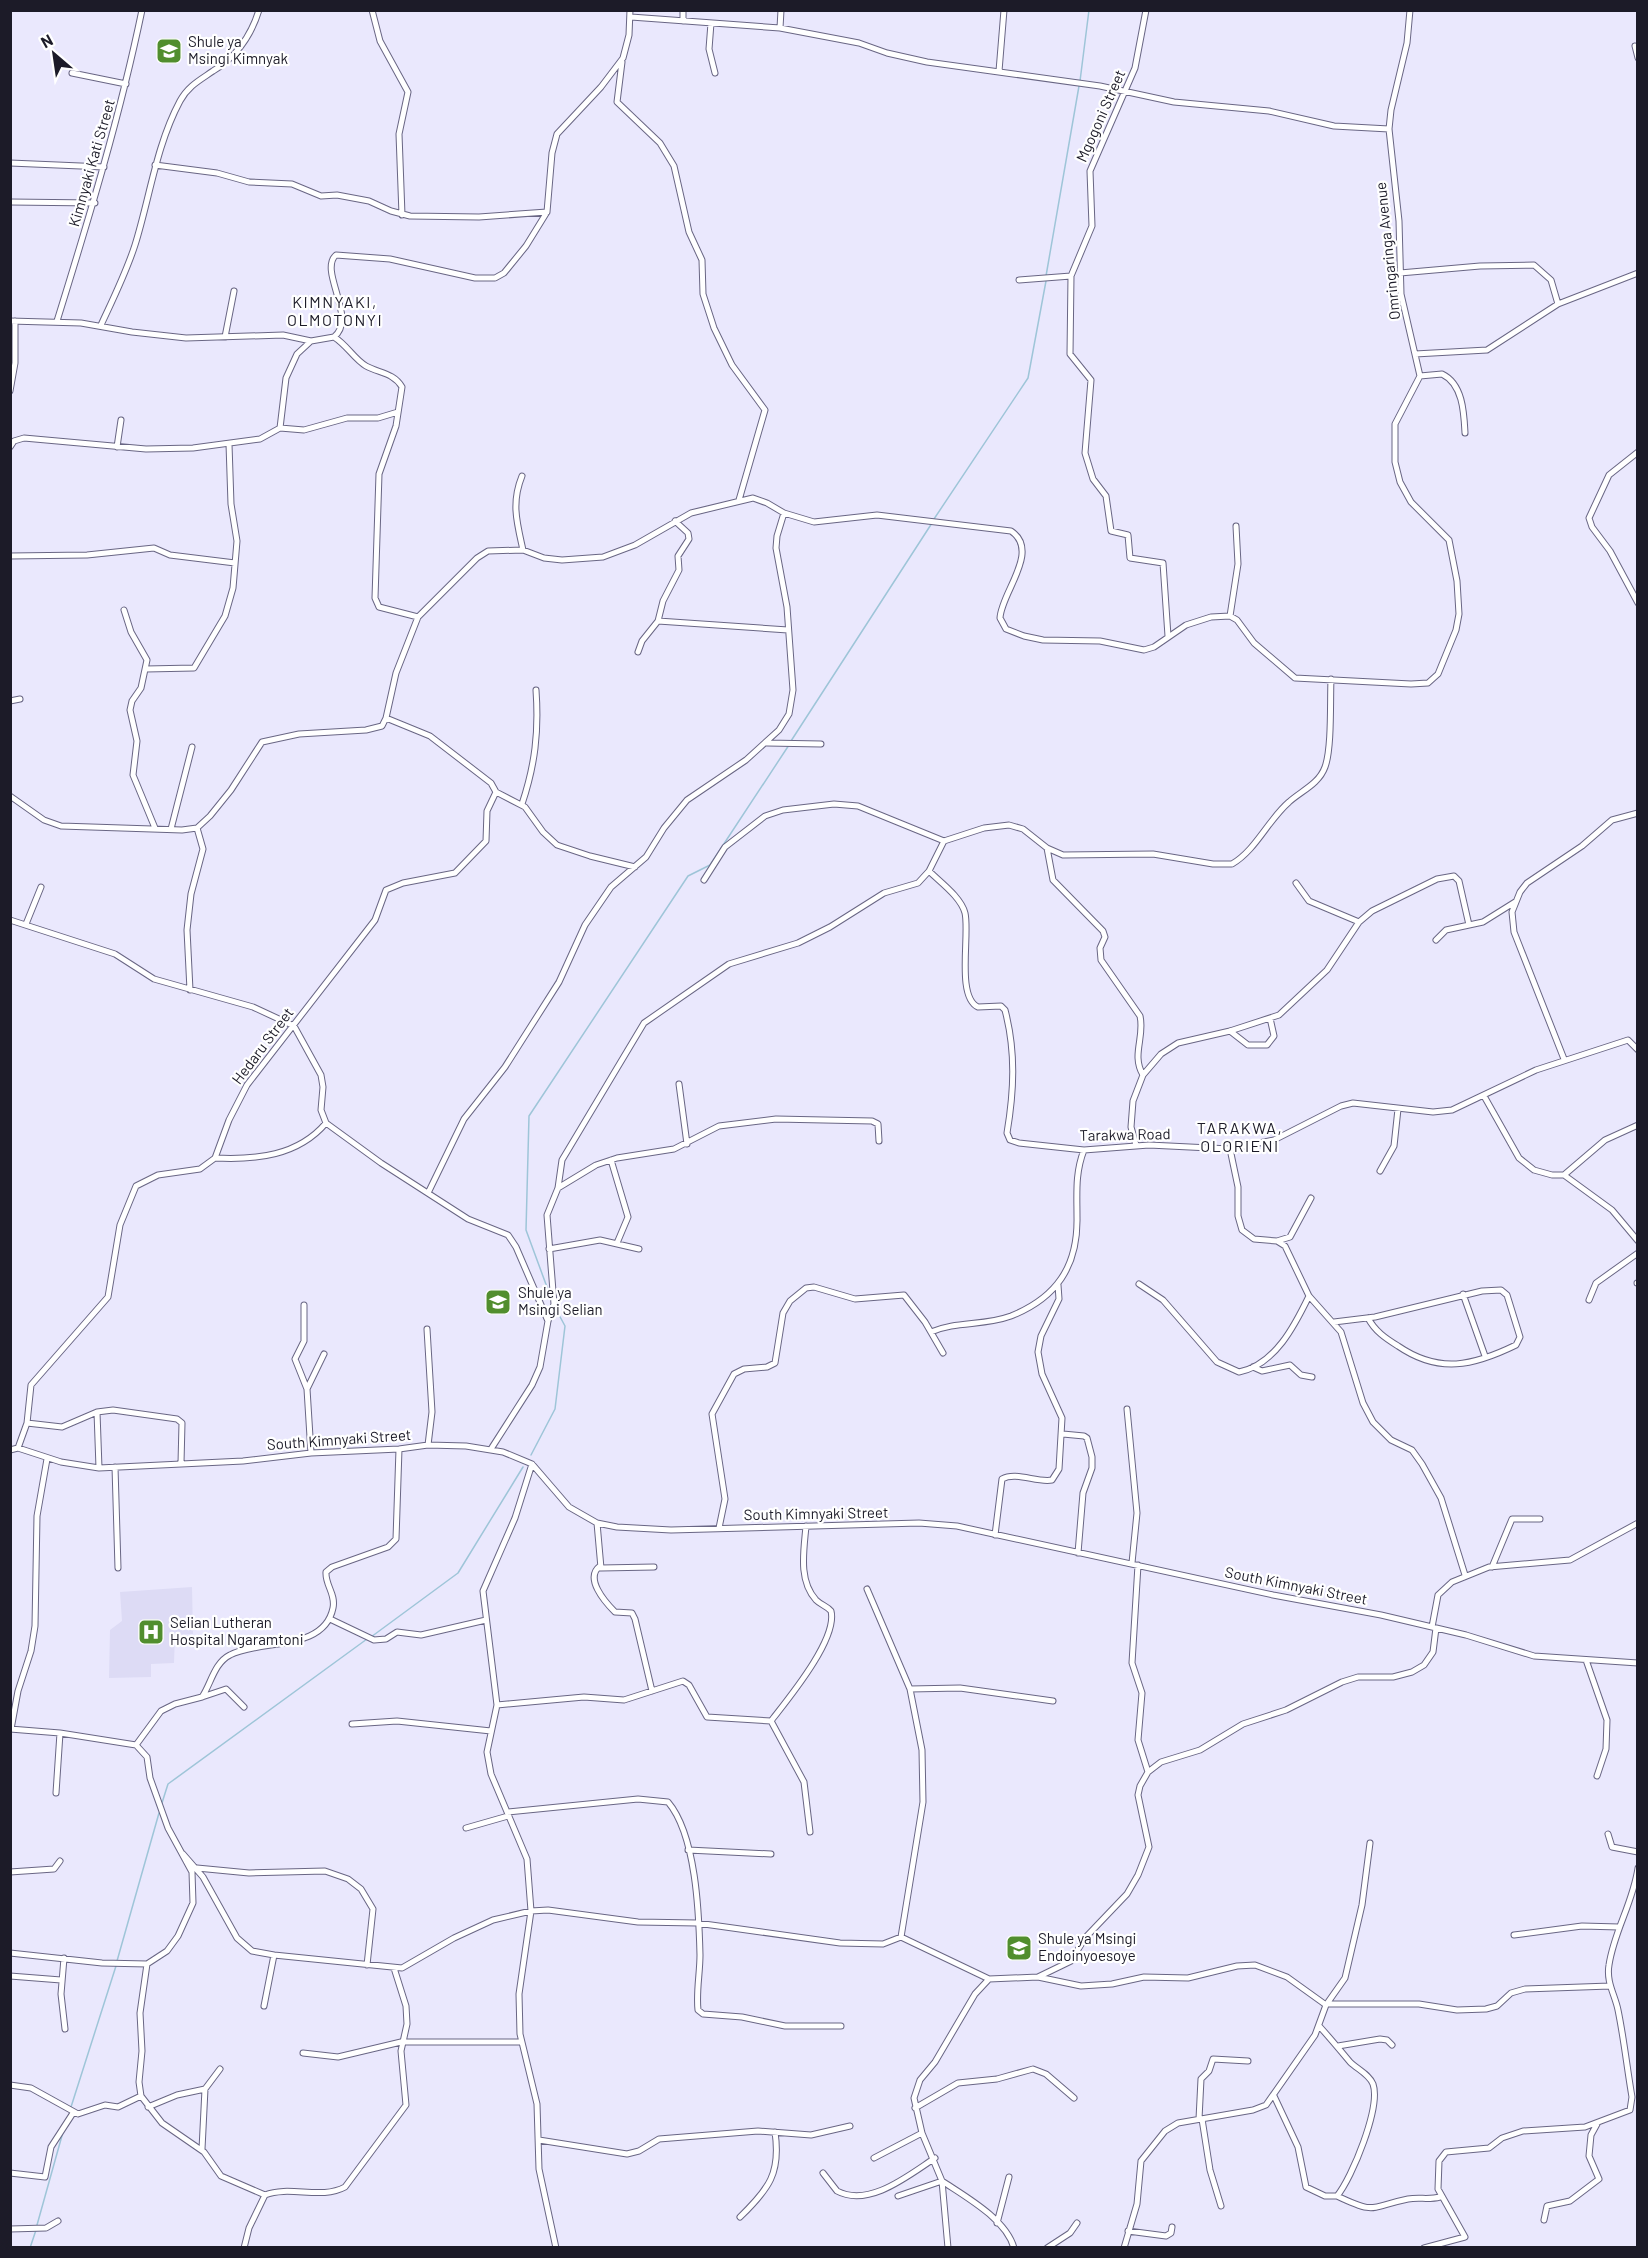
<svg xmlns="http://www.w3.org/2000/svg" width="1648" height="2258" font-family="Barlow,sans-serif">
  <rect width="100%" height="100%" fill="#eae8fd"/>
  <path fill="#dddbf5" d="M192 1587 193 1634 175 1635 174 1663 151 1664V1677L109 1678 110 1630 122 1621 120 1592Z"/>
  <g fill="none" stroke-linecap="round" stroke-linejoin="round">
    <path stroke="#9ec5d8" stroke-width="1.5" d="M1080 81 1089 10
      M1046 276 1079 86
      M934 519 1028 378 1046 281
      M791 741 932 523
      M551 1298 526 1230 529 1116 688 876 710 865 789 745
      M531 1455 555 1409 565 1326 558 1313
      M371 1637 458 1573 523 1467
      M161 1806 168 1784 367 1639
      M117 1961 159 1813
      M71 2107 116 1966
      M37 2225 63 2132
      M30 2248 36 2230"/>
    <g stroke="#696684" stroke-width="7">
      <path id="minor" d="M372 10 380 41 408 92 399 134 402 215
        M683 10V21
        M1146 10 1135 68 1090 171 1092 226 1071 276 1070 354 1091 380 1085 453 1093 479 1106 496 1111 531 1128 535 1130 558 1163 563 1168 636
        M631 17 780 28 859 43 887 53 927 62 1100 86 1174 102 1269 111 1334 126 1389 129
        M711 23 709 49 715 73
        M780 28 781 10
        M1635 46 1638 58
        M622 62 617 102 660 143 674 166 689 232 702 260 703 294 714 328 732 365 765 410 739 500
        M999 71 1004 10
        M72 73 126 84
        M10 163 104 167
        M155 165 217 173 249 182 292 184 321 196 337 195 369 201 391 211 410 216 479 217 547 212
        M10 202 95 203
        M1400 273 1480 266 1534 265 1551 280 1558 304
        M1019 280 1071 276
        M10 321 81 323 132 332 186 338 283 335 311 341
        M57 321C89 218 120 116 142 10
        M101 325C113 299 126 273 135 245 150 197 156 146 180 101 188 86 200 80 213 71 236 57 251 36 259 10
        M225 337 234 291
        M334 337C347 345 354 359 366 366 379 373 394 373 402 387L396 426 379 474 375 598 379 607 418 617
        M1415 354 1487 350 1558 304 1638 273
        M1420 376 1442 374C1463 384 1464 413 1465 433
        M10 391 15 363V321
        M280 428 304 430 347 418H378L398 412
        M10 447 14 441 24 438 146 449 193 448 260 439 280 428 286 378 297 354 311 341 334 337C358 318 318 271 336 255L390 259 475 278H495L504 273 526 246 547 212 552 153 557 134 601 87 623 58 629 35 630 10
        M117 447 121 420
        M1638 452 1609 475 1589 518 1592 527 1610 551 1638 603
        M522 476C511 503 517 523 523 550
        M10 556 87 555 154 548 170 555 235 563
        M124 610 131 632 147 660 141 688 132 701 130 710 137 741 133 775 155 828
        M1230 616 1238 564 1236 526
        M658 621 788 630
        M638 652 642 641 658 621 663 601 679 570 678 556 689 539 688 533 675 521
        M146 669 194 668 225 616 233 588 237 541 231 504 229 444
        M10 701 20 699
        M767 743 821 744
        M496 792 525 807 543 832 557 845 590 856 635 867
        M10 796 44 820 61 826 182 830 197 828 210 816 231 790 262 742 299 734 366 730 382 726 386 718 396 673 418 617 477 558 488 551 523 550 544 558 562 560 603 557 635 545 691 513 753 498 767 503 784 513 814 522 877 515 1011 531C1041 551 1001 593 1000 618L1006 629 1024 636 1043 640 1100 641 1144 650 1154 647 1186 625 1211 617 1230 616 1237 620 1254 643 1295 678 1411 684 1428 683 1438 674 1456 630 1459 614 1457 581 1449 540 1411 502 1400 482 1395 462V424L1420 376 1401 294 1399 221 1389 129 1391 110 1407 43 1410 10
        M522 804C535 765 539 732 536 690
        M171 829 192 747
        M1047 848 1053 880 1103 931 1105 937 1100 948 1101 960 1140 1016C1145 1037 1131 1055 1143 1075
        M929 871C940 882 961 897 965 913 970 934 956 997 978 1007L1001 1006 1005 1010C1016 1052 1014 1091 1007 1133L1010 1140 1019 1143 1084 1150 1149 1145 1230 1149 1274 1140 1341 1106 1353 1103 1433 1112 1452 1110 1536 1070 1628 1040 1638 1050
        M704 880 725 847 765 816 783 810 834 804 858 806 944 841
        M1296 883 1309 901 1359 922
        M10 920 115 954 154 979 253 1007 294 1026 321 1075 323 1087 321 1110 326 1123 381 1163 468 1219 508 1235 516 1247 548 1321
        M26 924 41 887
        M1436 940 1446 930 1483 922 1515 902
        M190 990 187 930 191 894 203 849 197 828
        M1230 1031 1248 1045H1267L1274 1036 1270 1018
        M1564 1059 1514 932 1512 912 1520 892 1527 883 1582 846 1612 820 1638 813
        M679 1084 687 1144
        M1484 1096 1519 1158 1534 1170 1552 1175H1564L1605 1140 1638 1125
        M1136 1145 1131 1127 1133 1101 1143 1075 1161 1054 1178 1043 1230 1031 1279 1015 1327 970 1359 922 1372 911 1437 879 1454 876 1459 881 1469 925
        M1230 1149 1238 1187V1216L1242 1230 1254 1239 1277 1241 1285 1246 1309 1296 1341 1332 1363 1403 1373 1422 1391 1440 1412 1450 1422 1464 1441 1498 1465 1575
        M215 1158C256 1160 298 1156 326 1123
        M611 1160 628 1217 617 1243
        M1380 1171 1394 1146 1398 1109
        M1564 1175 1612 1210 1638 1241
        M558 1188 596 1165 617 1158 674 1149 719 1126 776 1119 872 1121 878 1124 879 1141
        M428 1193 464 1119 505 1067 559 982 585 925 611 887 646 857 664 828 687 800 746 760 779 730 789 714 793 690 787 607 776 548 777 536 784 513
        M1277 1241 1290 1237 1311 1198
        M549 1249 600 1240 639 1249
        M1637 1283H1638
        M1139 1284 1163 1300 1217 1362 1239 1372C1275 1365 1295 1325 1309 1296
        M1463 1294 1485 1356
        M1589 1300 1596 1283 1638 1253
        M304 1305V1341L295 1359 307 1389
        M1334 1322 1375 1317 1482 1291 1501 1290 1507 1295 1520 1337 1516 1345C1473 1366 1439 1374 1398 1346 1385 1338 1375 1331 1368 1318
        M427 1329 432 1412 428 1445
        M931 1332C956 1321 984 1326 1011 1316 1056 1298 1078 1267 1077 1217 1077 1193 1075 1173 1084 1150
        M1253 1367 1262 1371 1290 1365 1301 1375 1312 1377
        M1127 1409 1137 1513 1132 1563
        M97 1412 99 1468
        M27 1423 62 1427 97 1412 113 1410 177 1419 182 1423 181 1463
        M1063 1434 1084 1436 1087 1438 1092 1457V1468L1083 1493 1078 1553
        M18 1448 27 1423 31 1385 108 1297 120 1225 136 1186 158 1175 200 1169 215 1158 229 1120 247 1085 375 920 386 890 403 883 455 873 486 841 487 811 496 792 491 783 430 736 386 718
        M491 1449 532 1385 540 1367 548 1321 554 1304 547 1215 558 1188 562 1160 644 1023 729 964 798 943 830 927 884 893 918 883 929 871 944 841 984 828 1009 825 1023 829 1047 848 1063 855 1153 854 1213 864H1232C1256 850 1268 820 1289 802 1301 791 1319 784 1325 767 1332 748 1330 701 1331 679
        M10 1450 18 1448 61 1462 99 1468 243 1461 311 1453 399 1449 428 1445 466 1446 503 1452 532 1464 569 1507 597 1523 617 1527 671 1530 919 1523 957 1526 1273 1595 1381 1615 1466 1635 1534 1656 1638 1663
        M311 1453 307 1389 324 1354
        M532 1464 515 1518 483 1591 497 1705 487 1752 491 1774 527 1859 531 1911 519 1994 520 2034 537 2104 539 2169 556 2248
        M115 1467 118 1568
        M597 1523 601 1568 654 1567
        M719 1528 725 1499 712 1414 734 1374 744 1369 767 1367 775 1363 783 1313 790 1301 806 1288 814 1287 855 1299 904 1295 925 1322 943 1353
        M995 1535 1002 1479C1016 1471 1037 1483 1052 1480L1059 1469 1062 1418 1042 1374 1038 1352 1041 1336 1059 1299 1058 1285
        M600 1566C584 1578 605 1602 615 1612L632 1613 635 1619 652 1691
        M1492 1567 1512 1519H1540
        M867 1589 910 1689 922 1750 923 1802 901 1937
        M330 1619 374 1640 386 1639 397 1632 421 1635 486 1620
        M1432 1627 1438 1595 1452 1582 1489 1567 1570 1560 1638 1523
        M1586 1660 1607 1720 1606 1749 1597 1776
        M910 1689 960 1688 1053 1701
        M202 1697 226 1689 244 1707
        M497 1705 584 1697 624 1700 683 1681 689 1685 707 1717 771 1721C788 1699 838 1639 831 1611 827 1606 821 1605 816 1600 798 1580 804 1550 806 1526
        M771 1721 804 1782 810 1832
        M352 1724 397 1721 491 1731
        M10 1729 60 1733 136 1745 161 1711 175 1704 202 1697C211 1684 214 1663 230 1655 260 1639 324 1652 333 1608 336 1594 325 1585 326 1572L332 1567 388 1547 396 1539 399 1449
        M11 1729 18 1691 31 1651 35 1626 37 1516 47 1459
        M1148 1772 1161 1762 1200 1750 1243 1724 1286 1710 1342 1682 1358 1677H1393L1412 1672 1424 1665 1433 1652 1436 1628
        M56 1793 60 1733
        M507 1812 638 1799 668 1802C696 1835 699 1913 700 1955 700 1973 696 1992 698 2010L703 2014 742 2017 785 2026H841
        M466 1828 508 1816
        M1608 1834 1612 1847 1638 1852
        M688 1850 771 1854
        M183 1854 203 1877 237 1938 252 1951 274 1955 402 1968 454 1938 493 1920 531 1911 548 1910 638 1922 697 1923 840 1943 883 1944 901 1937 989 1979 1038 1977 1081 1986 1112 1984 1144 1977 1188 1978 1237 1966 1255 1965 1287 1977 1326 2005
        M197 1868 249 1873 325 1871 348 1879 361 1889 373 1909 367 1965
        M10 1872 54 1869 60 1861
        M1514 1935 1582 1926 1619 1927
        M10 1953 102 1963 147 1964 167 1951 178 1936 193 1903 192 1872 168 1828 150 1778 147 1757 136 1745
        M64 1958 61 1994 65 2029
        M147 1964 140 2013 142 2051 139 2082 141 2096 162 2123 204 2152 221 2176 265 2195
        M10 1976 61 1980
        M1038 1977 1071 1961 1085 1938 1127 1894 1138 1875 1149 1847 1138 1795 1140 1786 1148 1772 1138 1740 1142 1693 1132 1663 1138 1565
        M1327 2004H1419L1457 2010 1486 2009 1497 2006 1511 1993 1525 1989 1610 1986
        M264 2006 274 1955
        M1338 2046 1380 2039 1387 2040 1392 2045
        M303 2053 338 2057 401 2042H521
        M10 2085 31 2088 78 2114 105 2105 118 2107 141 2096
        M1274 2096 1298 2147 1306 2187 1325 2196H1337C1352 2178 1381 2107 1373 2084 1369 2074 1357 2069 1350 2062 1340 2050 1330 2038 1320 2027
        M148 2107 177 2095 205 2089
        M915 2108 958 2083 997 2079 1033 2069 1046 2074 1074 2098
        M1199 2119 1201 2079 1209 2071 1213 2059 1248 2061
        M1202 2119 1210 2170 1221 2206
        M539 2140 627 2154 639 2151 659 2139 758 2131 811 2135 850 2126
        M202 2149 205 2089 220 2069
        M874 2158 922 2133
        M10 2173 45 2177 51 2147 73 2113
        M823 2173 837 2191C869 2208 909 2175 935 2158
        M898 2196 942 2181C966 2197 1006 2219 1014 2248
        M1337 2196C1377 2215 1369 2207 1408 2199 1419 2197 1429 2200 1440 2197
        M740 2217C769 2189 781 2173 775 2132
        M1544 2220 1547 2206 1570 2201 1599 2179 1589 2156 1591 2135 1597 2124
        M997 2223 1009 2177
        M10 2229 46 2228 58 2221
        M1128 2231 1166 2236 1171 2233 1172 2227
        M244 2248 249 2228 265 2195C290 2185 321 2200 345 2187L406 2105 401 2051 407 2024 406 2006 394 1968
        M948 2248 942 2181 922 2133 914 2098 920 2080 935 2062 975 1994 989 1979
        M1047 2248 1070 2233 1077 2223
        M1124 2248 1137 2204 1141 2161 1165 2131 1178 2123 1253 2110 1266 2105 1315 2035 1326 2005 1345 1978 1362 1905 1370 1843
        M1424 2248 1465 2237 1438 2189 1439 2161 1446 2152 1489 2148 1502 2138 1523 2131 1585 2127 1630 2110 1632 2097C1627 2068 1624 2039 1618 2010 1615 1995 1606 1982 1609 1965 1614 1931 1633 1903 1638 1868"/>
    </g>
    <use href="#minor" stroke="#fff" stroke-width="5"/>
  </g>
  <defs>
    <g id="school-square" transform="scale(1.35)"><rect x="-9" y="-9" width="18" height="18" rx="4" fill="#518e2e" stroke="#fff"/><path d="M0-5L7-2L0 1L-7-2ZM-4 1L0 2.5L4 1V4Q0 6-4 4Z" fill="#fff"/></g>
    <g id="hospital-square" transform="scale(1.35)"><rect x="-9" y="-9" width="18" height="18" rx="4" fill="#518e2e" stroke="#fff"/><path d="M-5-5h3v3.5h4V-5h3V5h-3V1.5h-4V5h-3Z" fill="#fff"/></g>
  </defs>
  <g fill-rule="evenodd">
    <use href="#school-square" x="169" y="51"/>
    <use href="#school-square" x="498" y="1302"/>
    <use href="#hospital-square" x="151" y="1632"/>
    <use href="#school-square" x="1019" y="1948"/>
  </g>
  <g text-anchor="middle" stroke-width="4.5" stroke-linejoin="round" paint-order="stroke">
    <g font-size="15" fill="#1c1b28" stroke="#fff" text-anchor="start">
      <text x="188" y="47">Shule ya<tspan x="188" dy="17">Msingi Kimnyak</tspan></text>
      <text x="518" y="1298">Shule ya<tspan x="518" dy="17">Msingi Selian</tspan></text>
      <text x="170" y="1628">Selian Lutheran<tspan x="170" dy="17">Hospital Ngaramtoni</tspan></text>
      <text x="1038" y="1944">Shule ya Msingi<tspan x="1038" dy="17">Endoinyoesoye</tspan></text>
    </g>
    <g font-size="15" fill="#1c1b28" stroke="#fff">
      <text transform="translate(1101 116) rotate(-66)" y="5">Mgogoni Street</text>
      <text transform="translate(92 163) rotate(-74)" y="5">Kimnyaki Kati Street</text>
      <text transform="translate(1388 251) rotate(-96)" y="5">Omringaringa Avenue</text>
      <text transform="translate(263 1046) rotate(-53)" y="5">Hedaru Street</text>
      <text transform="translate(1125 1135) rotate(-1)" y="5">Tarakwa Road</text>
      <text transform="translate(339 1440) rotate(-4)" y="5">South Kimnyaki Street</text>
      <text transform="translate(816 1514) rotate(-1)" y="5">South Kimnyaki Street</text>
      <text transform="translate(1296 1586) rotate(11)" y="5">South Kimnyaki Street</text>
    </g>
    <g font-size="16" letter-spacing="1.5" fill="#1c1b28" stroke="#fff">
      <text x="335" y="308">KIMNYAKI,<tspan x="335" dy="18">OLMOTONYI</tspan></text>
      <text x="1240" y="1134">TARAKWA,<tspan x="1240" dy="18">OLORIENI</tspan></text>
    </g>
  </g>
  <rect width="1648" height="2258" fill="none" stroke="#1c1b28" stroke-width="24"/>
  <g transform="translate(54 54) rotate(331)" stroke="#ffffff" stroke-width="4.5" paint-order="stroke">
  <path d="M0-4.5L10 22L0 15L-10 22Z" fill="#1c1b28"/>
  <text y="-9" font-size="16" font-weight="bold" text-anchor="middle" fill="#1c1b28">N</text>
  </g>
</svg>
